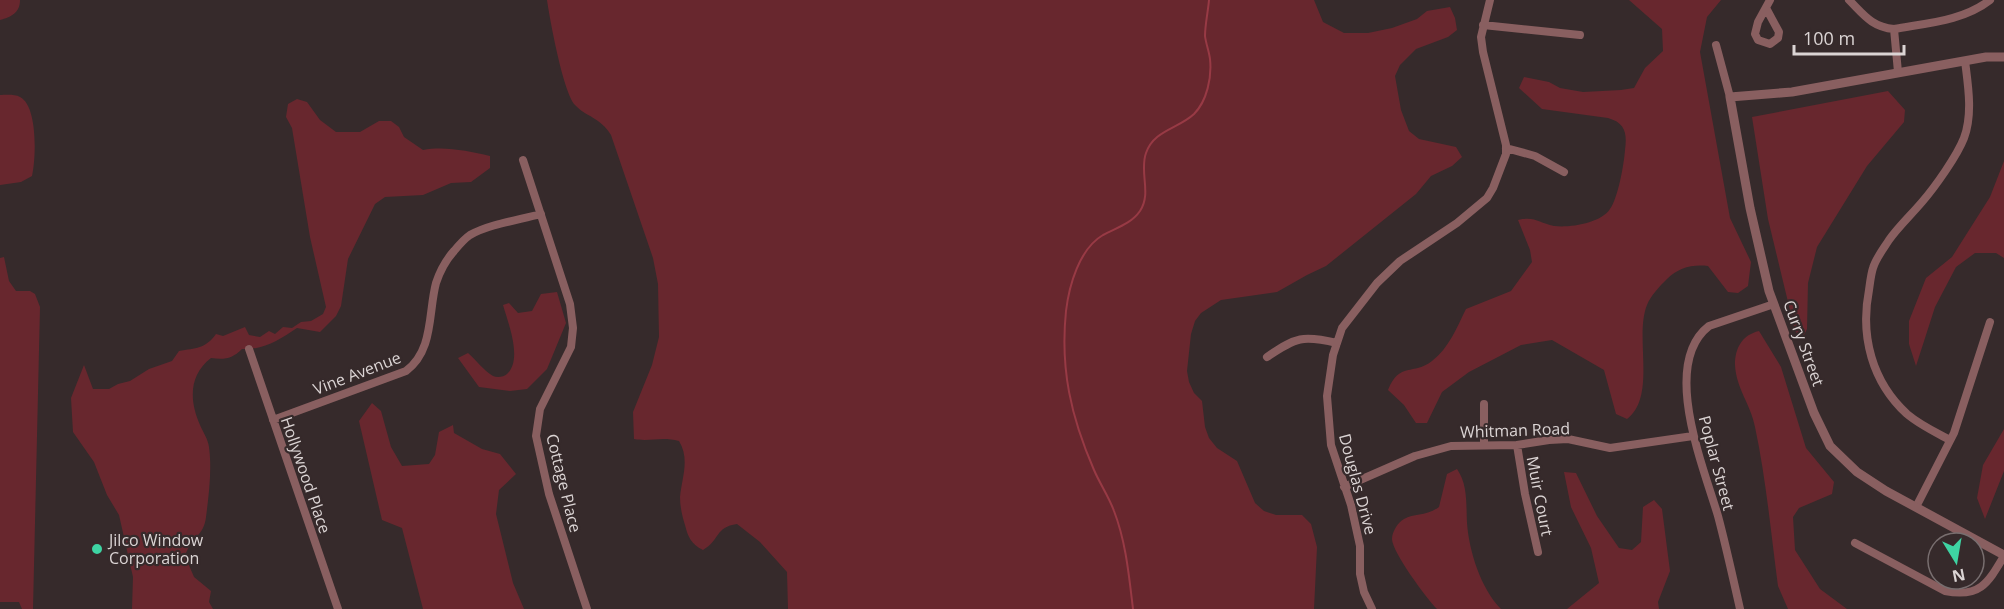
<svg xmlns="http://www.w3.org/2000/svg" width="2004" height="609" font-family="'Open Sans',sans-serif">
  <rect width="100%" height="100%" fill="#362a2b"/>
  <path fill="#68272e" d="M0 0H20C20 13 11 17 0 20Z
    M547 0H1314L1323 22 1344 33H1368L1392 28 1417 19 1427 11 1450 7 1455 18 1457 30 1448 37 1416 49 1400 65 1395 76 1401 110 1409 131 1419 139 1456 147 1462 157 1452 166 1431 176 1416 194 1326 266 1307 275 1277 292 1221 300 1201 313 1195 321 1191 334 1187 371 1189 382 1194 393 1202 401 1205 427 1209 438 1217 448 1237 461 1255 503 1264 511 1276 515H1302L1311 524 1317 547 1314 609H788L787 572 760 542 737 524C715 527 720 540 703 550 691 544 688 537 685 525 682 516 680 506 680 497 682 477 690 459 679 441 661 436 651 442 634 439L633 412 652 365 659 337 658 284 653 258 611 135C600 117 586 117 575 105 563 91 550 20 547 0Z
    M1629 0H1721L1707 17 1700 52 1730 218 1751 262 1748 286 1738 293 1728 292 1708 266C1692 264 1678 268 1667 279 1660 286 1651 295 1647 305 1634 337 1657 396 1627 419L1616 414 1604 370 1552 340 1521 345 1469 372 1442 392 1427 423H1416L1404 405 1388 390C1400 361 1413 376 1432 361 1449 348 1457 327 1466 309L1511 291 1532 262 1530 250 1518 220C1535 216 1539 223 1554 226 1570 228 1601 223 1610 209 1618 198 1624 164 1625 150 1627 134 1626 123 1608 118L1542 109 1519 88 1524 77 1549 82 1560 88 1583 92 1621 90 1634 88 1645 68 1663 51 1662 29Z
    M1888 91 1905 110 1904 122 1867 166 1817 247 1808 283 1807 329 1802 339 1795 331 1768 219 1752 117Z
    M0 95C5 95 15 94 20 97 38 106 36 159 32 176L21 182 0 185Z
    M297 99 307 102 320 120 336 132H360L379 121H391L399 127 404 137 423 150C445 146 468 151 490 156V168L471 182 451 183 423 195 385 197 375 204 348 259 341 306 336 316 320 332 297 328C279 340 264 350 242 349 232 359 224 360 211 358 189 375 189 400 200 425 203 432 208 439 209 447 212 469 209 494 206 517 204 536 191 537 185 556L194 577 211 591 209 602 213 609H132L133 577 119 515 107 495 94 462 73 432 71 398 84 365 93 389H109L118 384 130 381 149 369 172 361 179 351C196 348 205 349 216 334L223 336 245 327 249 335 260 337 269 331 275 334 283 327 292 328 301 322 311 321 323 314 326 307 310 237 292 128 286 117 288 104Z
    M2004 161V258L1996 253H1975L1956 267 1935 307 1916 366 1909 344V321L1926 278 1952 257 1990 197Z
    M4 257 9 281 16 291H30L35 294 40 307 33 609H22L19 602H0V258Z
    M557 292 566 323 547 369 527 389 510 391 479 387 458 358 468 353C476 360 484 371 493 376 497 378 504 377 507 374 523 359 508 323 503 305L509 303 518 313 532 311 541 294Z
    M1759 331 1781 367 1806 448 1834 482 1832 494 1799 508 1793 517 1795 550 1820 589 1847 609H1788L1778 586C1771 534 1766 478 1755 427 1751 405 1736 388 1735 365 1735 348 1742 335 1759 331Z
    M372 403 381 411 391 447 402 466 429 464 435 455 439 432 453 425 454 433 482 449 500 454 516 474 499 490 496 514 513 583 524 609H423L402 528 382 520 359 421Z
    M2004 429V471L1985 519 1977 498 1983 465Z
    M1457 469C1468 485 1466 504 1467 523 1469 551 1481 589 1501 609H1437C1427 599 1392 552 1392 539 1392 532 1398 522 1404 519 1414 513 1425 517 1439 507L1447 474Z
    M1564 472 1576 473 1597 516 1619 548 1632 550 1641 542 1643 507 1654 500 1662 509 1670 571 1658 602 1659 609H1567L1599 583 1591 548 1571 507Z"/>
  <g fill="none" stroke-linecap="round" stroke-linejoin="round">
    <path stroke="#983a45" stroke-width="2" d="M1133 609C1129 576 1126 542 1114 511 1109 497 1100 484 1094 470 1071 417 1060 369 1066 311 1069 286 1079 249 1103 235 1116 228 1131 224 1140 211 1152 193 1139 172 1146 153 1154 130 1178 129 1194 114 1207 101 1212 77 1210 59 1209 51 1206 44 1205 36 1205 25 1208 12 1209 0"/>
    <path stroke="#895f60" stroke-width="8" d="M1849 0C1864 15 1872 27 1894 29L1898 72
      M1766 8 1779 32 1778 38 1770 44 1758 40 1755 34 1758 22 1770 0
      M1483 25 1580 35
      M1894 29C1927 23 1963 21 1990 0
      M1716 45 1730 97
      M1506 148 1535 156 1564 172
      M523 160 570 304 573 328 571 347 540 409 536 436 549 494 587 609
      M249 349 338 609
      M1267 357C1296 337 1303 335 1337 343
      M1484 404V444
      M273 420 406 371C434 350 428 313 436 283 440 271 446 260 454 251 459 245 464 239 470 235 489 224 519 220 541 214
      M1950 440C1935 432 1920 425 1907 414 1872 382 1860 336 1869 290 1870 283 1871 274 1873 268 1876 258 1884 248 1889 240 1898 227 1911 215 1922 202 1935 187 1957 156 1964 138 1973 114 1968 85 1965 61
      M1517 445 1525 494 1538 552
      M1344 487 1415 456 1451 446 1517 445 1549 440 1568 439 1610 448 1693 436
      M1916 507 1954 433 1990 322
      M1855 543 1945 591C1980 598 1988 583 2004 556
      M1372 609 1364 592 1360 574V546L1351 505 1331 445 1327 396 1333 355 1342 328 1377 283 1400 261 1457 223 1487 198 1493 188 1506 154V145L1483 52 1481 37 1490 0
      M1740 609C1733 578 1726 546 1718 516 1704 468 1660 364 1709 326L1774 304"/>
    <path stroke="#895f60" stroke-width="9" d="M2004 57H1986L1792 92 1730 97 1750 208 1769 291 1814 413 1830 446 1857 472 1886 491 2004 555"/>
  </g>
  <circle fill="#3ed4a3" stroke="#362a2b" stroke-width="2" cx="97" cy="549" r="6"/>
  <g text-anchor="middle" stroke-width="4.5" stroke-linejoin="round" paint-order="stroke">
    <g font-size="16" fill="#dbd4d4" stroke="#362a2b">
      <text transform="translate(1804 343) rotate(70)" y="6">Curry Street</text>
      <text transform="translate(357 373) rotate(-21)" y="6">Vine Avenue</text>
      <text transform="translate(1515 430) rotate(-2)" y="6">Whitman Road</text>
      <text transform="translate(1717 463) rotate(75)" y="6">Poplar Street</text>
      <text transform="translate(306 475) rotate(71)" y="6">Hollywood Place</text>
      <text transform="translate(564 483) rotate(76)" y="6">Cottage Place</text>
      <text transform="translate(1358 484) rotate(75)" y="6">Douglas Drive</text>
      <text transform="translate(1540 496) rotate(79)" y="6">Muir Court</text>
    </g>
    <g font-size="16" fill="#dbd4d4" stroke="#362a2b" text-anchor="start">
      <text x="109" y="546">Jilco Window<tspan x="109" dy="18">Corporation</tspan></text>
    </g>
  </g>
  <g transform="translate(1956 561) rotate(169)"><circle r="28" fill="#362a2b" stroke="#786e6f" stroke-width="1.5"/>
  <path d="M0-4.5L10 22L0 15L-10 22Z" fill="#3ed4a3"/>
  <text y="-9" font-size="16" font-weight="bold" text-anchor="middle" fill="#dbd4d4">N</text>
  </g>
  <path d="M1794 45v9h110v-9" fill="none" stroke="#dbd4d4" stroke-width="3"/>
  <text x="1803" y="45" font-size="18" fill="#dbd4d4" stroke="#362a2b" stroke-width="4.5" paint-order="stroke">100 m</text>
</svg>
